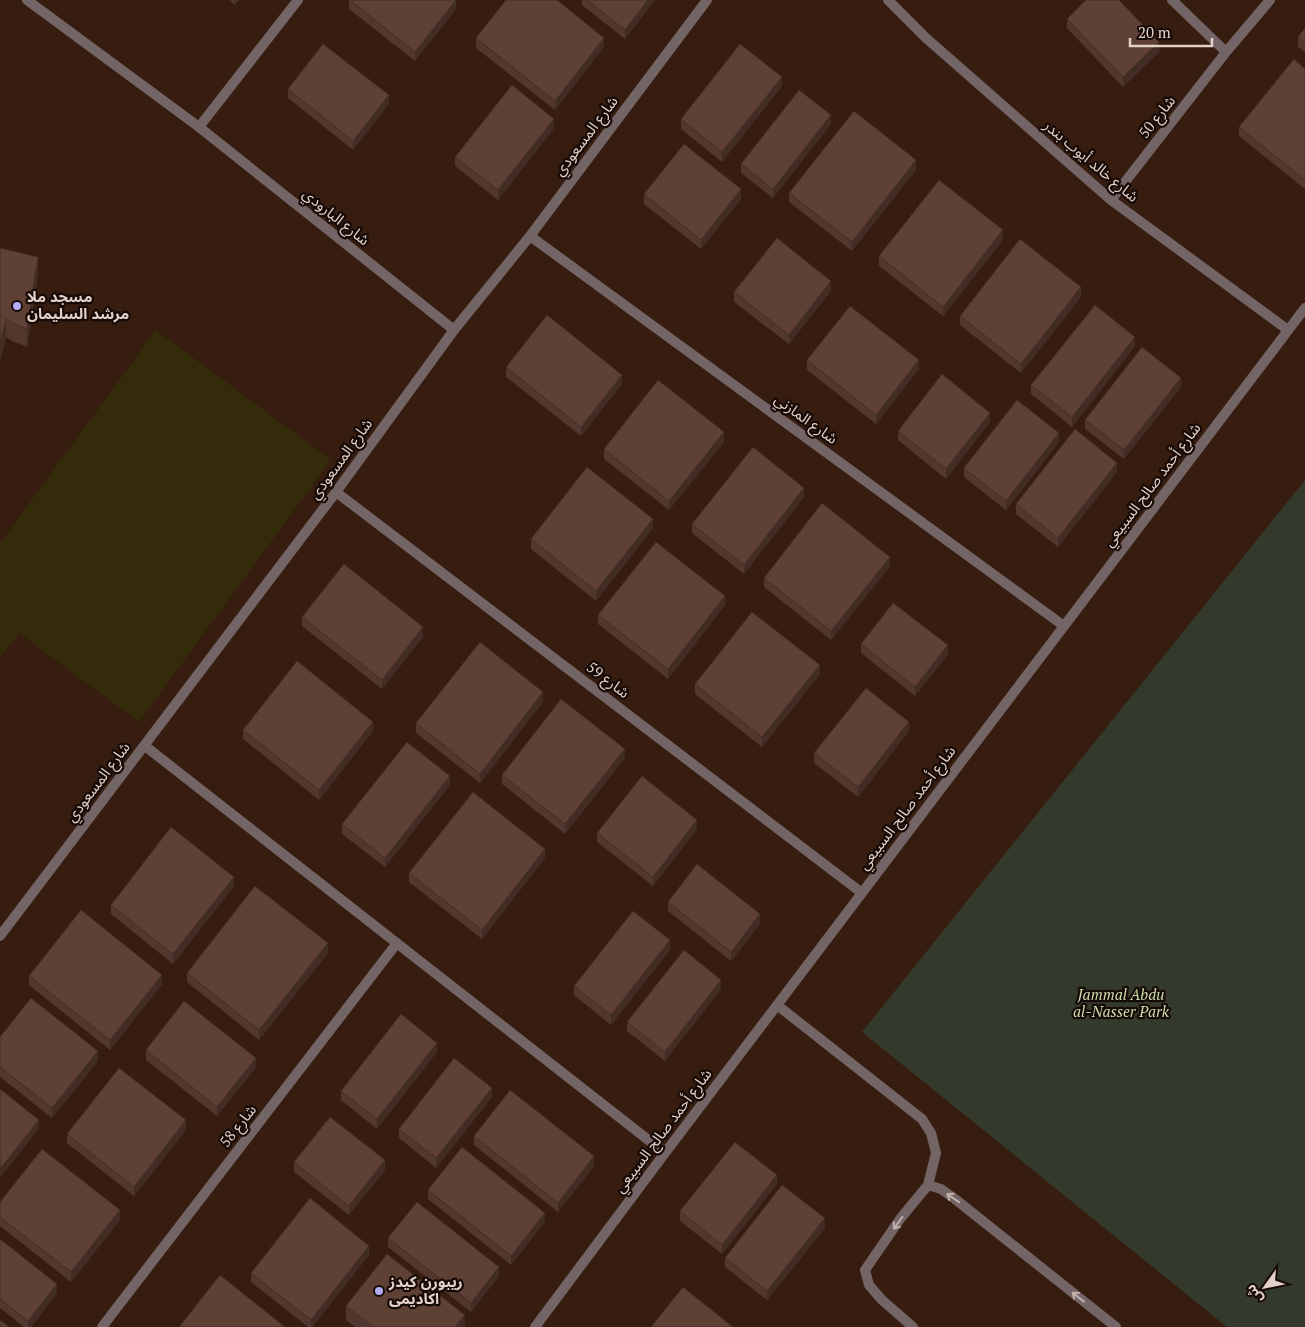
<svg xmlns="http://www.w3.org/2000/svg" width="1305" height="1327" font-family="'PT Serif','Noto Sans Arabic',serif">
  <rect width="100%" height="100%" fill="#371c10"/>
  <path fill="#343a2b" d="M1305 480V1327H1227L862 1032Z"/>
  <path fill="#332b0a" d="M156 330 331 460 139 722 19 633 0 658V543Z"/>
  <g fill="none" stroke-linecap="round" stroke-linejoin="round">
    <path stroke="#736465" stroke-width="10" d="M27 0 199 127 454 330
      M888 0 926 38 1111 200 1288 330
      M1172 0 1226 52
      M199 127 298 0
      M1111 200 1226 52 1270 0
      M530 236 1064 626
      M336 492 862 893
      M145 746 665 1153
      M0 936 336 492 454 330 530 236 707 0
      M777 1005 922 1119 931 1133 936 1153 928 1185 900 1219 865 1270 869 1285 882 1300 913 1327
      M928 1185 941 1189 955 1199 1116 1327
      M102 1327 397 943
      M535 1327 665 1153 1305 308"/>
  </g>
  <path fill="#52372e" d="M229 0H239L235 5Z
    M349 0H456V9L415 61 349 9Z
    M582 0H655L625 39 582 5Z
    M1067 19 1159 52 1123 87 1067 28Z
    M1305 28V52L1298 47V37Z
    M476 38 604 47 555 110 476 48Z
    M1305 69V189L1239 136V127Z
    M782 86 722 162 681 129V119Z
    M288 89 389 104 353 150 288 98Z
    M831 124 773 198 741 173V164Z
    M554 128 498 200 455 166V157Z
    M916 170 852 251 789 202V193Z
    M644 194 741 199 701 249 644 204Z
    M1003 240 943 316 879 266V256Z
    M0 248 38 275 27 347 12 341 6 337 0 361Z
    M831 291 789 344 734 302V292Z
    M1081 297 1021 373 960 325V316Z
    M1135 346 1072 427 1031 394V385Z
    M807 360 919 369 876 424 807 370Z
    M506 367 622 384 581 436 506 377Z
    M1181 387 1124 459 1085 429V420Z
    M990 422 946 479 898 440V431Z
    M724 442 669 510 604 459V449Z
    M1059 442 1006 510 964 477V468Z
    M1117 472 1058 547 1016 514V504Z
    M804 497 744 574 692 533V524Z
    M653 528 596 601 531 549V539Z
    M890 566 831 640 764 587V578Z
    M725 605 668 679 598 624V615Z
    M302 617 423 637 382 689 302 626Z
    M861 644 948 654 915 696 861 653Z
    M820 674 762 747 695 694V684Z
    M543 702 480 783 416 733V723Z
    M243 730 373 731 319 800 243 739Z
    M909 731 858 797 814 763V753Z
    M625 758 565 834 502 784V775Z
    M450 785 385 867 342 834V824Z
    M697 829 653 886 597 842V833Z
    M545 858 482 939 409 882V873Z
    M234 886 173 964 111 914V905Z
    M668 902 760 924 731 961 668 911Z
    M670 950 611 1025 574 995V986Z
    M328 953 259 1040 187 982V973Z
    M29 976 162 984 110 1050 29 985Z
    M721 989 665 1061 627 1031V1022Z
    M0 1037 98 1061 52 1118 0 1077Z
    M146 1050 256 1067 217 1116 146 1060Z
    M437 1052 377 1129 341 1100V1091Z
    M492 1097 436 1168 399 1138V1129Z
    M186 1130 134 1196 67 1143V1134Z
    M474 1136 594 1166 558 1212 474 1145Z
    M294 1162 385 1170 349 1215 294 1172Z
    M777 1184 722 1254 680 1221V1211Z
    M428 1190 545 1222 511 1265 428 1199Z
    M0 1202 120 1220 71 1282 0 1226Z
    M825 1228 767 1300 725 1267V1258Z
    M388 1238 499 1276 471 1312 388 1247Z
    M0 1239 57 1293 31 1327H24L0 1308Z
    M369 1255 312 1327H308L251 1282V1273Z
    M346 1306 465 1327H355L346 1320Z"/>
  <path fill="#422d25" d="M235 0H239L235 5Z
    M456 0V9L415 61V52Z
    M648 0H655L625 39V30Z
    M604 38V47L555 110V101Z
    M1159 42V52L1123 87V77Z
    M782 77V86L722 162V152Z
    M389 95V104L353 150V141Z
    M831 115V124L773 198V189Z
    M554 119V128L498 200V190Z
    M916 160V170L852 251V242Z
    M741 189V199L701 249V240Z
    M1003 230V240L943 316V307Z
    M38 257V275L27 347V329Z
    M831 281V291L789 344V335Z
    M1081 287V297L1021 373V364Z
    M6 319V337L0 361V343Z
    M1135 337V346L1072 427V417Z
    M919 360V369L876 424V415Z
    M622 375V384L581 436V427Z
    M1181 378V387L1124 459V450Z
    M990 413V422L946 479V469Z
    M724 432V442L669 510V501Z
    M1059 433V442L1006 510V501Z
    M1117 463V472L1058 547V538Z
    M804 488V497L744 574V565Z
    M653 519V528L596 601V591Z
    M890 557V566L831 640V631Z
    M725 596V605L668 679V669Z
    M423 627V637L382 689V680Z
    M948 645V654L915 696V687Z
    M820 665V674L762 747V737Z
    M543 692V702L480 783V774Z
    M373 722V731L319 800V790Z
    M909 722V731L858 797V787Z
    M625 749V758L565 834V824Z
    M450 776V785L385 867V858Z
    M697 820V829L653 886V877Z
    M545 849V858L482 939V930Z
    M234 877V886L173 964V954Z
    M760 914V924L731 961V952Z
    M670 940V950L611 1025V1015Z
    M328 943V953L259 1040V1030Z
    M162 975V984L110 1050V1040Z
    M721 980V989L665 1061V1052Z
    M437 1043V1052L377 1129V1119Z
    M98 1051V1061L52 1118V1108Z
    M256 1058V1067L217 1116V1107Z
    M492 1088V1097L436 1168V1158Z
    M39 1120V1129L0 1178V1169Z
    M186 1120V1130L134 1196V1187Z
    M594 1156V1166L558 1212V1203Z
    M385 1160V1170L349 1215V1206Z
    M777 1175V1184L722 1254V1245Z
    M120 1210V1220L71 1282V1272Z
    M545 1213V1222L511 1265V1256Z
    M825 1218V1228L767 1300V1291Z
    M369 1246V1255L312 1327H311V1320Z
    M499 1267V1276L471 1312V1303Z
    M57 1284V1293L31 1327H28V1321Z
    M465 1315V1327H455Z"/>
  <path fill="#5f4035" stroke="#422d25" d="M350 0H456L415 52Z
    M506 0H557L604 38 555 101 476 38Z
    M587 0H648L625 30Z
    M1086 0H1119L1159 42 1123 77 1067 19Z
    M1305 28V43L1298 37Z
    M323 44 389 95 353 141 288 89Z
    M740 44 782 77 722 152 681 119Z
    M1294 59 1305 69V180L1239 127Z
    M512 85 554 119 498 190 455 157Z
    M799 90 831 115 773 189 741 164Z
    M854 111 916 160 852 242 789 193Z
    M684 144 741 189 701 240 644 194Z
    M939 180 1003 230 943 307 879 256Z
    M777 238 831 281 789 335 734 292Z
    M1020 239 1081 287 1021 364 960 316Z
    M0 248 38 257 27 329 12 323 6 319 0 343Z
    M1095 305 1135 337 1072 417 1031 385Z
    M850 306 919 360 876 415 807 360Z
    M547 315 622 375 581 427 506 367Z
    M1142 347 1181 378 1124 450 1085 420Z
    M942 374 990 413 946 469 898 431Z
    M658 380 724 432 669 501 604 449Z
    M1017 400 1059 433 1006 501 964 468Z
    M1075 429 1117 463 1058 538 1016 504Z
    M753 447 804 488 744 565 692 524Z
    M587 467 653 519 596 591 531 539Z
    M822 503 890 557 831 631 764 578Z
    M656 542 725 596 668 669 598 615Z
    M344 564 423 627 382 680 302 617Z
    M893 603 948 645 915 687 861 644Z
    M752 612 820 665 762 737 695 684Z
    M480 642 543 692 480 774 416 723Z
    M297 661 373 722 319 790 243 730Z
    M866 688 909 722 858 787 814 753Z
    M561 699 625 749 565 824 502 775Z
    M407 742 450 776 385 858 342 824Z
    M642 776 697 820 653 877 597 833Z
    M473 792 545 849 482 930 409 873Z
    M171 827 234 877 173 954 111 905Z
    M697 864 760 914 731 952 668 902Z
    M255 886 328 943 259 1030 187 973Z
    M81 910 162 975 110 1040 29 976Z
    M633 911 670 940 611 1015 574 986Z
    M684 950 721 980 665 1052 627 1022Z
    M31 998 98 1051 52 1108 0 1067V1037Z
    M184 1001 256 1058 217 1107 146 1050Z
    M401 1014 437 1043 377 1119 341 1091Z
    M454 1058 492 1088 436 1158 399 1129Z
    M119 1068 186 1120 134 1187 67 1134Z
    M0 1089 39 1120 0 1169Z
    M510 1090 594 1156 558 1203 474 1136Z
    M330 1117 385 1160 349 1206 294 1162Z
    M735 1142 777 1175 722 1245 680 1211Z
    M462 1147 545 1213 511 1256 428 1190Z
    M42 1149 120 1210 71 1272 0 1217V1202Z
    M782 1185 825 1218 767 1291 725 1258Z
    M310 1198 369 1246 311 1320 251 1273Z
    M417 1202 499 1267 471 1303 388 1238Z
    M0 1239 57 1284 28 1321 0 1299Z
    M387 1254 465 1315 455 1327H373L346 1306Z
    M220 1275 285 1327H179Z
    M683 1287 733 1327H651Z
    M0 1320 9 1327H0Z"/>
  <defs><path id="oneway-shaft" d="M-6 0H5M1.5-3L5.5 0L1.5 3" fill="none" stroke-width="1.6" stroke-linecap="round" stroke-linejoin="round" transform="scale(1.25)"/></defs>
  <g stroke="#c1b0aa">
    <use href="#oneway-shaft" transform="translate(953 1198) rotate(-145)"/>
    <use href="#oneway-shaft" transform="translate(898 1223) rotate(126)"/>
    <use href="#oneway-shaft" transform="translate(1078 1297) rotate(-142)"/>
  </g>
  <g fill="#b5acf8" stroke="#160a06" stroke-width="2">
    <circle cx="17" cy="306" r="5"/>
    <circle cx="379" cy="1291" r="5"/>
  </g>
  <g text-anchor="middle" stroke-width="4.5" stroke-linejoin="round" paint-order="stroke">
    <g font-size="15" fill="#e3d0c8" stroke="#160a06">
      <text transform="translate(1157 117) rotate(-52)" y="5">شارع 50</text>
      <text transform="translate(586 136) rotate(-53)" y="5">شارع المسعودي</text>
      <text transform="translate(1091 161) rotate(40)" y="5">شارع خالد أيوب بندر</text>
      <text transform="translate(336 217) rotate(39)" y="5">شارع البارودي</text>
      <text transform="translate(806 419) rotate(36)" y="5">شارع المازني</text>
      <text transform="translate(341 459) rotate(-54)" y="5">شارع المسعودي</text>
      <text transform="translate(1152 485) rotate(-53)" y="5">شارع أحمد صالح السبيعي</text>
      <text transform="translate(608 680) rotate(37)" y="5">شارع 59</text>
      <text transform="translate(98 782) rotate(-53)" y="5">شارع المسعودي</text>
      <text transform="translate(907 808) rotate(-53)" y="5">شارع أحمد صالح السبيعي</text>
      <text transform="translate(238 1126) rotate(-52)" y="5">شارع 58</text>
      <text transform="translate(663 1131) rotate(-53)" y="5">شارع أحمد صالح السبيعي</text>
    </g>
    <g font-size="15" font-weight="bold" fill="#e3d0c8" stroke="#160a06" text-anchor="start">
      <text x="27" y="302">مسجد ملا<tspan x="27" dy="17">مرشد السليمان</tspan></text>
      <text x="389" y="1287">ريبورن كيدز<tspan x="389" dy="17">اكاديمى</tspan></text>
    </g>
    <g font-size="15" font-style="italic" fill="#c9dea9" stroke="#160a06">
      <text x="1121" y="1000">Jammal Abdu<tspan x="1121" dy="17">al-Nasser Park</tspan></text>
    </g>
  </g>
  <g transform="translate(1265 1287) rotate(237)" stroke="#160a06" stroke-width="4" paint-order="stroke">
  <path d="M0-4L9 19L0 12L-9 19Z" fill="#e3d0c8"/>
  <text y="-8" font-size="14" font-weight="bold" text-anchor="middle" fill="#e3d0c8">ش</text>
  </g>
  <path d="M1130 38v8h82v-8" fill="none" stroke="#e3d0c8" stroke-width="2.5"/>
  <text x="1138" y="38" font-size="15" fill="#e3d0c8" stroke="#160a06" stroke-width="4" paint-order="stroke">20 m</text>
</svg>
